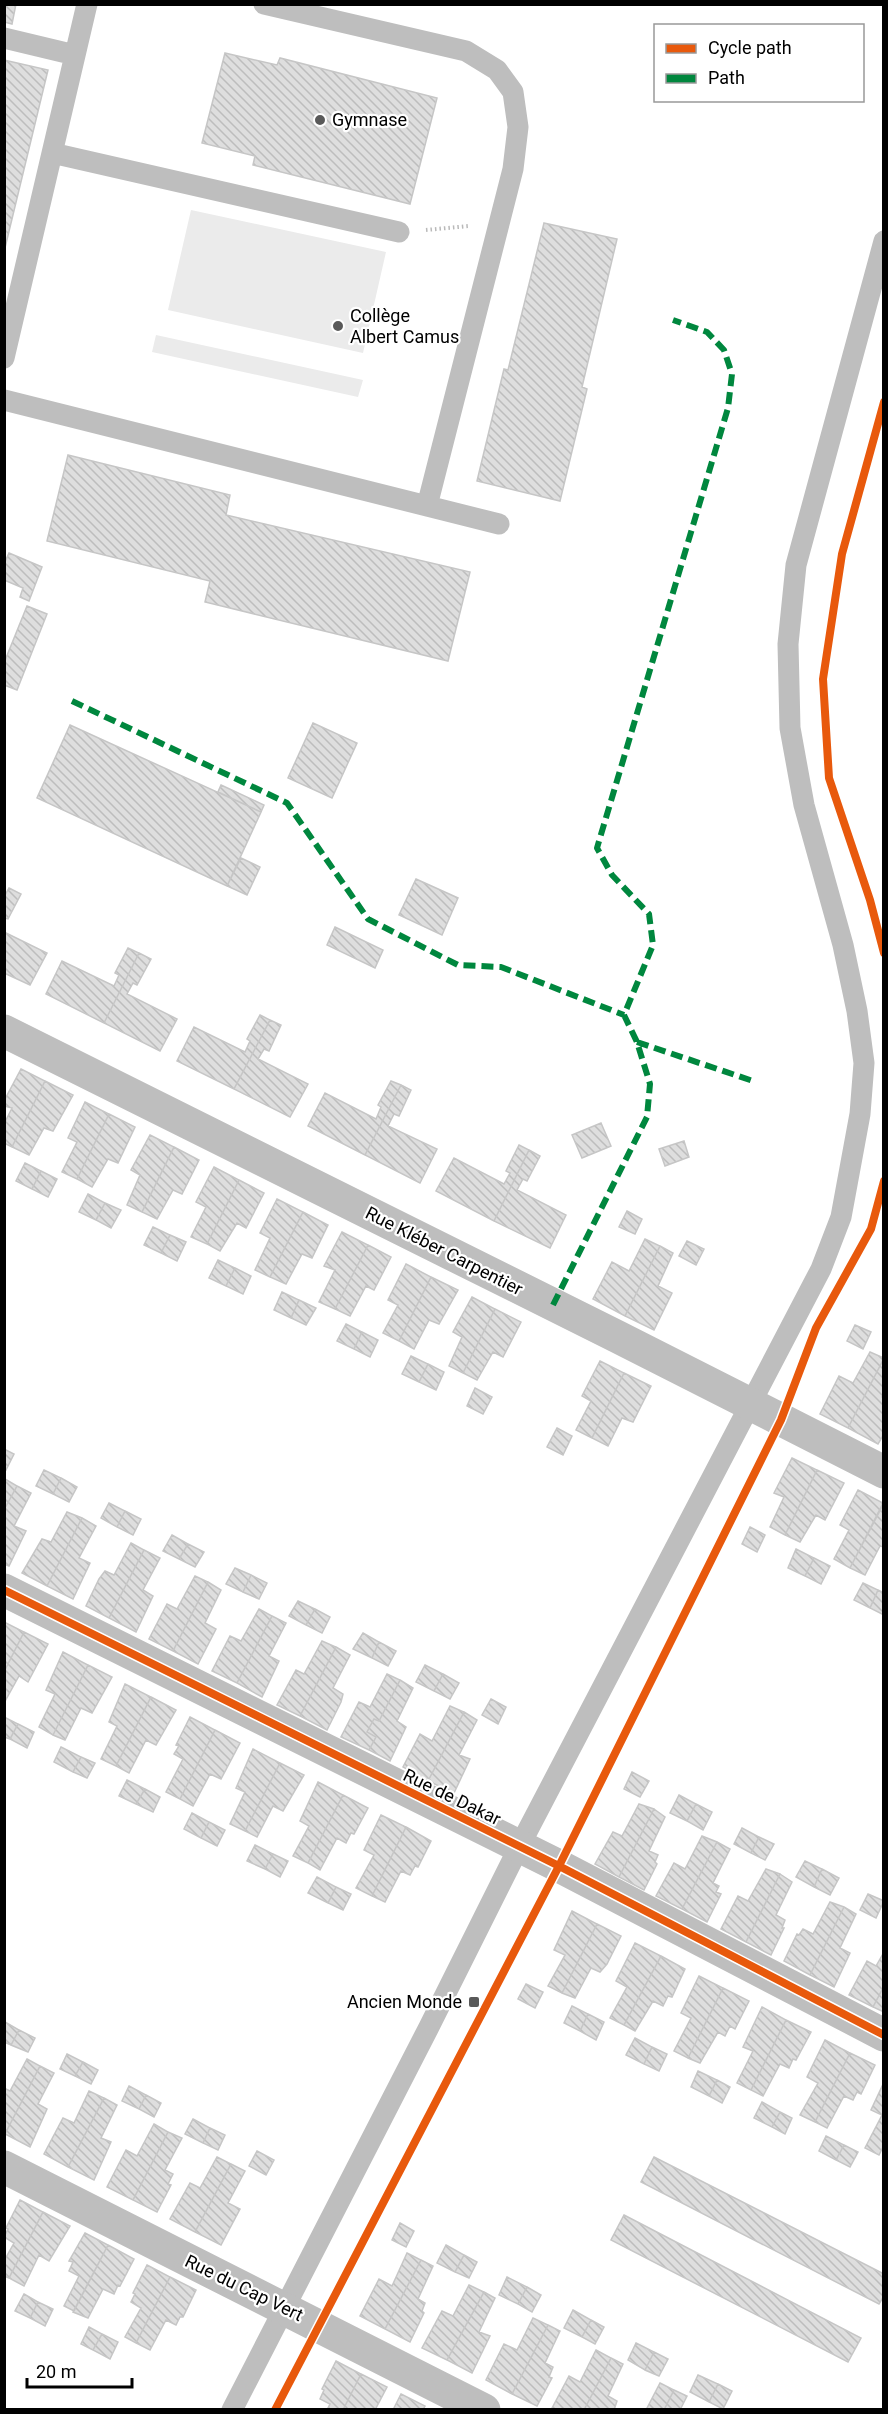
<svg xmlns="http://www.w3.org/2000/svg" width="888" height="2414" font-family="Roboto,sans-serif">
  <defs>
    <pattern id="building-back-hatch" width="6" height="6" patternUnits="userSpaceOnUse" patternTransform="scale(1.5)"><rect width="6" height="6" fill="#dedede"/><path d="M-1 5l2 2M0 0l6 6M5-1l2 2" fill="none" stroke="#bdbdbd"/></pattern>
  </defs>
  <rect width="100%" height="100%" fill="#fff"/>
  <path fill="#ebebeb" d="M191 210 386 252 363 353 168 310Z
    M156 335 363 380 358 397 152 352Z"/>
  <path fill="url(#building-back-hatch)" stroke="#c6c6c6" stroke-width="1.5" d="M4 4H16L12 24 4 22Z
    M225 53 277 65 280 58 437 98 410 204 253 165 255 156 202 143Z
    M4 60 48 70 4 252Z
    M544 223 617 239 582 387 587 389 560 501 477 481 504 369 508 370Z
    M68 455 230 495 226 515 470 572 448 661 205 602 210 581 47 541Z
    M9 553 42 567 29 601 20 597 23 588 4 580V564Z
    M27 606 47 614 17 690 4 685V663Z
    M313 723 357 743 332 798 288 778Z
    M70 725 261 812 227 886 37 798Z
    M221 785 264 805 261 812 218 792Z
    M241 858 260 867 247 895 227 886Z
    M416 879 458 898 442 935 399 915Z
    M9 888 21 894 8 919 4 918V897Z
    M335 927 383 950 375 968 327 945Z
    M4 932 47 953 30 985 4 973Z
    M128 948 139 953 104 1023 46 994 62 961 114 986 119 975 115 973Z
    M139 953 151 959 137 985 133 983 127 994 177 1019 160 1051 104 1023Z
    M260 1015 270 1020 234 1089 177 1061 194 1027 245 1052 250 1041 247 1039Z
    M270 1020 281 1025 269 1051 264 1049 258 1059 308 1084 290 1117 234 1089Z
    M21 1069 45 1081 12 1147 4 1143V1124L12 1108 4 1106V1101Z
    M45 1081 73 1095 53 1131 44 1128 29 1155 12 1147Z
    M391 1081 401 1085 365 1155 308 1126 325 1093 376 1119 381 1107 378 1105Z
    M401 1085 411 1090 399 1116 394 1114 388 1126 437 1149 420 1183 365 1155Z
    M85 1102 109 1114 77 1179 62 1172 77 1142 68 1138Z
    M109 1114 135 1127 118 1163 108 1159 92 1187 77 1179Z
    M601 1123 611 1146 582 1158 572 1135Z
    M150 1135 174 1147 142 1212 127 1205 140 1175 131 1170Z
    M684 1141 689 1157 665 1166 659 1149Z
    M519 1145 529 1150 494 1221 436 1191 454 1158 504 1184 510 1173 506 1171Z
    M174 1147 199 1160 182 1194 173 1190 157 1219 142 1212Z
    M529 1150 540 1156 527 1181 523 1179 517 1190 566 1215 550 1248 494 1221Z
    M25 1163 41 1171 32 1189 16 1181Z
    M214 1167 239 1180 207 1244 191 1237 206 1207 196 1202Z
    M41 1171 57 1179 48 1197 32 1189Z
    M239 1180 264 1193 246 1228 237 1223 220 1251 207 1244Z
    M88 1194 105 1203 96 1220 79 1212Z
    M277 1199 303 1212 270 1277 255 1270 270 1238 260 1233Z
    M105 1203 121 1210 111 1228 96 1220Z
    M627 1211 642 1219 635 1234 619 1227Z
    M303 1212 328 1225 312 1258 302 1254 286 1284 270 1277Z
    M153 1227 170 1235 161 1253 144 1245Z
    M342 1232 368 1245 335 1309 319 1302 335 1270 324 1266Z
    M170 1235 186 1242 177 1261 161 1253Z
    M645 1239 660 1246 625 1316 593 1299 612 1262 629 1271Z
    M687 1241 704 1249 696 1265 679 1256Z
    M368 1245 391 1257 374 1290 366 1286 350 1316 335 1309Z
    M660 1246 673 1253 658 1286 672 1293 654 1330 625 1316Z
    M218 1260 235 1268 226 1286 209 1278Z
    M406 1264 431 1277 399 1341 383 1333 398 1305 388 1300Z
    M235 1268 251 1276 243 1294 226 1286Z
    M431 1277 458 1290 439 1324 429 1320 414 1349 399 1341Z
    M282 1292 299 1300 291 1318 274 1310Z
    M472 1297 495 1309 463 1373 449 1366 462 1337 453 1332Z
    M299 1300 316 1308 306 1325 291 1318Z
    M495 1309 521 1322 503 1357 493 1352 477 1380 463 1373Z
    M346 1324 362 1332 354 1349 337 1341Z
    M855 1325 871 1332 863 1349 847 1341Z
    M362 1332 378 1340 370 1357 354 1349Z
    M870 1352 884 1358 848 1428 820 1414 839 1376 853 1383Z
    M411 1356 428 1364 419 1382 402 1374Z
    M884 1358V1393L882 1397 884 1398V1434L878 1444 848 1428Z
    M600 1361 624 1373 592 1438 576 1430 591 1401 582 1396Z
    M428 1364 444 1372 436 1390 419 1382Z
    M624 1373 651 1386 633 1422 622 1418 608 1446 592 1438Z
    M475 1388 492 1397 483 1414 467 1406Z
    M557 1428 572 1436 563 1455 547 1447Z
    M4 1449 14 1454 6 1470 4 1469Z
    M792 1458 817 1470 785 1535 770 1527 784 1497 774 1493Z
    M44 1470 61 1478 53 1494 36 1486Z
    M817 1470 844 1483 825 1520 816 1515 800 1542 785 1535Z
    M61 1478 77 1487 69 1502 53 1494Z
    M5 1479 17 1486 4 1510V1479Z
    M17 1486 31 1493 14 1526 26 1531 9 1566 4 1564V1510Z
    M858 1490 883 1503 850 1568 834 1559 849 1530 840 1525Z
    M109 1503 125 1511 117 1527 101 1518Z
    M884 1503V1547L880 1546 865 1575 850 1568Z
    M125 1511 141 1519 133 1535 117 1527Z
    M67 1512 82 1518 47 1586 22 1573 42 1539 51 1542Z
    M82 1518 96 1526 79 1558 90 1563 73 1599 47 1586Z
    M750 1527 765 1535 757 1552 742 1544Z
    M172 1535 188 1544 179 1559 163 1551Z
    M131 1543 144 1550 109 1618 86 1606 99 1579 105 1571 114 1575Z
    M188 1544 204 1552 195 1567 179 1559Z
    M796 1549 814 1558 805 1576 788 1568Z
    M144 1550 160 1558 143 1590 153 1596 136 1632 109 1618Z
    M814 1558 830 1566 821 1584 805 1576Z
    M235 1568 251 1575 243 1592 226 1584Z
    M251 1575 267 1583 259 1599 243 1592Z
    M195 1576 208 1582 173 1651 149 1639 167 1604 177 1609Z
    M208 1582 221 1590 205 1623 216 1629 198 1664 173 1651Z
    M863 1583 878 1590 870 1608 854 1600Z
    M878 1590 884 1593V1615L870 1608Z
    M298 1601 315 1609 306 1625 289 1616Z
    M259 1609 272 1616 237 1683 212 1671 230 1636 241 1641Z
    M315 1609 330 1617 322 1633 306 1625Z
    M272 1616 286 1623 269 1656 279 1661 262 1697 237 1683Z
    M4 1622 24 1632 4 1672Z
    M24 1632 48 1644 28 1682 19 1676 4 1703V1672Z
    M363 1633 379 1642 372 1658 353 1649Z
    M322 1641 336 1647 300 1716 277 1705 296 1670 304 1674Z
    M379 1642 396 1651 388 1666 372 1658Z
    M336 1647 350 1655 333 1688 343 1694 341 1702 327 1730 300 1716Z
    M63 1652 88 1665 53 1735 39 1727 55 1694 46 1690Z
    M88 1665 112 1677 92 1713 81 1708 65 1740 53 1735Z
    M425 1665 443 1674 434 1691 416 1682Z
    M387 1674 400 1680 379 1721 374 1719 367 1732 376 1737 369 1750 341 1737 359 1702 370 1707Z
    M443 1674 459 1683 450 1699 434 1691Z
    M400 1680 413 1688 397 1721 406 1727 390 1761 369 1750 376 1737 367 1732 374 1719 379 1721Z
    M125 1684 151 1697 116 1766 101 1759 117 1726 109 1722Z
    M151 1697 176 1710 156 1745 146 1740 129 1773 116 1766Z
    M491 1699 506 1707 498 1724 482 1715Z
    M450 1706 464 1712 428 1781 403 1767 420 1734 432 1741Z
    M464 1712 477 1720 459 1755 470 1759 454 1793 428 1781Z
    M4 1717 18 1724 10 1739 4 1737Z
    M190 1717 215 1730 180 1799 166 1792 183 1759 174 1754 179 1746 176 1745Z
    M18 1724 34 1732 27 1748 10 1739Z
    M215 1730 240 1743 221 1779 210 1774 193 1806 180 1799Z
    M61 1747 81 1757 73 1772 54 1762Z
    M253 1749 280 1763 245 1831 230 1824 245 1792 236 1788Z
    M81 1757 95 1763 87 1778 73 1772Z
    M280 1763 304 1775 283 1811 273 1806 257 1837 245 1831Z
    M632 1772 649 1781 640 1797 624 1789Z
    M127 1780 145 1789 136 1804 119 1796Z
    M318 1782 343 1795 308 1863 293 1856 309 1826 300 1821Z
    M145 1789 160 1797 153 1812 136 1804Z
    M343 1795 368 1808 354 1834 351 1833 346 1843 337 1838 320 1870 308 1863Z
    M679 1795 696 1804 687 1821 670 1813Z
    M639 1804 654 1809 619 1877 595 1864 613 1832 622 1836Z
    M696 1804 712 1812 703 1830 687 1821Z
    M654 1809 665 1817 649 1851 658 1855 655 1862 657 1864 644 1890 619 1877Z
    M192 1813 209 1822 201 1838 184 1829Z
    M381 1815 406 1827 372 1896 356 1888 374 1855 364 1850Z
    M209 1822 225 1830 217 1846 201 1838Z
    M406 1827 431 1841 418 1867 415 1866 410 1875 401 1871 385 1902 372 1896Z
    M742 1828 759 1837 751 1853 734 1844Z
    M702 1836 717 1842 682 1909 656 1896 674 1863 685 1869Z
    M759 1837 774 1844 765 1860 751 1853Z
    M717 1842 730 1849 713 1883 719 1886 716 1892 721 1894 707 1922 682 1909Z
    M255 1845 273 1854 265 1869 247 1861Z
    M273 1854 288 1861 280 1877 265 1869Z
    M805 1861 822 1869 814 1887 796 1877Z
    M766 1869 780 1874 746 1942 721 1929 738 1896 748 1901Z
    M822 1869 839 1878 830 1895 814 1887Z
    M780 1874 792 1882 776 1915 785 1920 782 1928H784L771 1955 746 1942Z
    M317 1877 336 1887 328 1903 308 1893Z
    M336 1887 351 1894 343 1910 328 1903Z
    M868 1894 884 1901 876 1918 860 1910Z
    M830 1902 844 1907 810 1975 784 1961 797 1934 799 1935 803 1929 813 1934Z
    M844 1907 856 1914 840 1948 850 1953 834 1987 810 1975Z
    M572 1911 597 1924 562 1993 548 1986 565 1955 554 1950Z
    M597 1924 621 1936 607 1964 600 1972 591 1968 575 1998 562 1993Z
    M635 1943 661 1956 624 2025 610 2018 627 1987 616 1981Z
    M884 1952V1986L873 2007 849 1995 867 1961 876 1966Z
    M661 1956 685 1969 672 1997 668 1996 663 2006 653 2001 635 2031 624 2025Z
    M699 1976 723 1988 688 2058 674 2051 691 2018 681 2013Z
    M526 1984 543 1992 535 2008 518 1999Z
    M884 1986V2012L873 2007Z
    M723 1988 749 2001 735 2029 730 2026 725 2036 718 2032 700 2063 688 2058Z
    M572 2006 588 2014 580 2031 564 2023Z
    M762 2007 786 2020 751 2090 737 2083 753 2051 743 2047Z
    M588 2014 604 2022 596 2040 580 2031Z
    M786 2020 811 2032 796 2060 793 2059 789 2068 780 2064 763 2096 751 2090Z
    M5 2022 19 2030 11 2045 4 2042Z
    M19 2030 35 2038 28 2052 11 2045Z
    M635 2038 652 2047 644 2064 626 2055Z
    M825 2040 850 2053 815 2122 800 2115 818 2083 807 2077Z
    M652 2047 667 2054 659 2071 644 2064Z
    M850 2053 875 2065 861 2094 857 2092 853 2100 844 2096 827 2128 815 2122Z
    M67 2054 83 2062 75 2076 60 2069Z
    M27 2059 40 2066 5 2134 4 2088 10 2091Z
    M83 2062 98 2070 91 2084 75 2076Z
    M40 2066 54 2073 38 2104 47 2109 30 2147 5 2134Z
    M698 2071 717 2080 709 2096 691 2087Z
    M717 2080 730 2087 722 2103 709 2096Z
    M884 2082V2145L879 2155 865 2148 882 2115 871 2110Z
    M129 2086 146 2095 139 2109 122 2101Z
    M89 2091 104 2098 68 2167 44 2154 63 2118 74 2123Z
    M146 2095 161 2103 154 2117 139 2109Z
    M104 2098 117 2105 101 2138 111 2142 94 2180 68 2167Z
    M762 2102 780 2112 772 2127 754 2118Z
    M780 2112 792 2118 785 2134 772 2127Z
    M193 2119 210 2128 203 2143 185 2134Z
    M154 2124 168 2132 133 2200 107 2187 126 2150 137 2156Z
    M210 2128 225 2135 218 2150 203 2143Z
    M168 2132 182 2138 165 2170 173 2174 168 2184 171 2185 157 2212 133 2200Z
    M826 2136 844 2145 836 2160 819 2151Z
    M844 2145 858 2152 850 2167 836 2160Z
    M257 2151 274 2160 266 2175 249 2166Z
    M217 2157 231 2164 195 2232 170 2219 190 2183 200 2188Z
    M654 2157 884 2274V2296L879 2304 641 2182Z
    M231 2164 245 2171 228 2203 240 2209 221 2245 195 2232Z
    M20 2200 43 2212 9 2278 4 2276V2261L14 2243 4 2237 8 2229 6 2228Z
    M43 2212 70 2226 49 2261 39 2255 24 2286 9 2278Z
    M624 2215 861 2338 848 2362 611 2240Z
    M400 2223 414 2231 406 2247 392 2240Z
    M85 2233 108 2245 74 2311 64 2306 79 2276 69 2271 73 2262 69 2261Z
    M108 2245 134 2259 120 2286 118 2285 114 2294 103 2289 88 2318 73 2312Z
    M446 2245 464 2255 455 2272 437 2263Z
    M407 2253 421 2260 385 2329 360 2316 379 2279 392 2286Z
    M464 2255 477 2262 469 2278 455 2272Z
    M421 2260 433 2266 418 2299 425 2303 422 2311 424 2313 410 2342 385 2329Z
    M147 2265 170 2277 136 2343 125 2337 141 2308 131 2302 135 2294 133 2293Z
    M170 2277 196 2290 183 2317H180L176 2325 166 2320 150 2350 136 2343Z
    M507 2277 527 2287 518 2304 499 2295Z
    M469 2285 484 2292 447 2360 422 2348 442 2311 453 2316Z
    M527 2287 541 2295 532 2312 518 2304Z
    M484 2292 495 2298 479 2332 490 2336 472 2373 447 2360Z
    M24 2294 38 2302 30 2318 15 2311Z
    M38 2302 53 2309 45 2326 30 2318Z
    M573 2310 591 2320 582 2337 564 2328Z
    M533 2318 548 2325 512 2394 486 2380 504 2344 517 2350Z
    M591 2320 604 2327 595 2344 582 2337Z
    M548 2325 560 2331 545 2363 553 2367 549 2377 552 2378 537 2406 512 2394Z
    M89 2327 102 2334 93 2350 81 2344Z
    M102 2334 118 2342 110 2359 93 2350Z
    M636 2343 654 2352 645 2370 628 2360Z
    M596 2350 611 2358 584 2410H551L569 2376 580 2382Z
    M654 2352 668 2359 659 2376 645 2370Z
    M611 2358 623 2364 608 2396 617 2401 614 2410H584Z
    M336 2361 361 2374 343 2410H327L330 2404 320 2399 324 2390 322 2389Z
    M361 2374 387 2387 375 2410H343Z
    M698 2375 718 2384 709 2402 690 2392Z
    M660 2383 674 2390 664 2410H646Z
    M718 2384 732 2391 723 2409 709 2402Z
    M674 2390 687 2396 680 2410H664Z
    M401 2394 425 2406 423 2410H393Z"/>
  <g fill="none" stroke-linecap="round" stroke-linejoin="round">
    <path stroke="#b9b9b9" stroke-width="4" stroke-dasharray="1.5 3" stroke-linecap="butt" d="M426 230 469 226"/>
    <path stroke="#bebebe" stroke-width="21" d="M264 4 466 51 497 70 513 92 518 127 513 169 427 506
      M4 38 75 55
      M52 153 399 232
      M4 358 87 4
      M4 400 499 524
      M232 2410 429 2027 519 1847 821 1269 841 1217 860 1114 864 1063 857 1011 843 945 804 805 790 728 788 644 796 565 884 241"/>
    <path stroke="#bebebe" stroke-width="33" d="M4 1031 616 1336 884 1472
      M4 1590 559 1866 884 2035
      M4 2167 484 2410"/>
    <path stroke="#00873e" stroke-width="6" stroke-dasharray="12 6" stroke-linecap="butt" d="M72 701 287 803 368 919 458 965 501 967 624 1015
      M637 1042 753 1081
      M553 1305 647 1117 650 1084 637 1042 624 1015 653 945 649 914 612 875 597 848 728 408 732 374 724 350 707 332 673 320"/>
    <g stroke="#fff" stroke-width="11">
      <path id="cycleway" d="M884 402 842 554 823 679 829 778 870 900 884 953
        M4 1590 559 1866 884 2035
        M275 2410 559 1866 781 1420 816 1328 871 1229 884 1181"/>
    </g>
    <use href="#cycleway" stroke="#e8590c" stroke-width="8"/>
  </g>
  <g fill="#595959" stroke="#fff" stroke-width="2">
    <circle cx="320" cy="120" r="6"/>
    <circle cx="338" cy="326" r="6"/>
    <rect x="468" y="1996" width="12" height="12" rx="3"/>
  </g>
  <g text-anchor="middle" stroke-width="4.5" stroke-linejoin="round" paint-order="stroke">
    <g font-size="18" fill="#000" stroke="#fff" text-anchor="start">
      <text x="332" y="126">Gymnase</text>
      <text x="350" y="322">Collège<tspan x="350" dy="21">Albert Camus</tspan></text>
      <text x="462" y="2008" text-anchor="end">Ancien Monde</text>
    </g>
    <g font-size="18" fill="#000" stroke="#fff">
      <text transform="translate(444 1251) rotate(27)" y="6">Rue Kléber Carpentier</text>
      <text transform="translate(452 1797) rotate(26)" y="6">Rue de Dakar</text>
      <text transform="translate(244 2288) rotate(26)" y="6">Rue du Cap Vert</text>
    </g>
  </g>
  <rect width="888" height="2414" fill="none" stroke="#000000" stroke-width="12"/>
  <rect x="654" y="24" width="210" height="78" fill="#ffffff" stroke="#999999" stroke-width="1.5"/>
  <rect x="666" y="44" width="30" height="9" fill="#e8590c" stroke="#999999" stroke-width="1.5"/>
  <text x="708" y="54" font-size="18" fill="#000000">Cycle path</text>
  <rect x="666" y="74" width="30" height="9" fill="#00873e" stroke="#999999" stroke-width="1.5"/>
  <text x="708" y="84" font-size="18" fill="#000000">Path</text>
  <path d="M27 2378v9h105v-9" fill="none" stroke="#000000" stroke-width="3"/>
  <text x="36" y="2378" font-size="18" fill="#000000" stroke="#ffffff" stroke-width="4.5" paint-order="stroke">20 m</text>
</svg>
